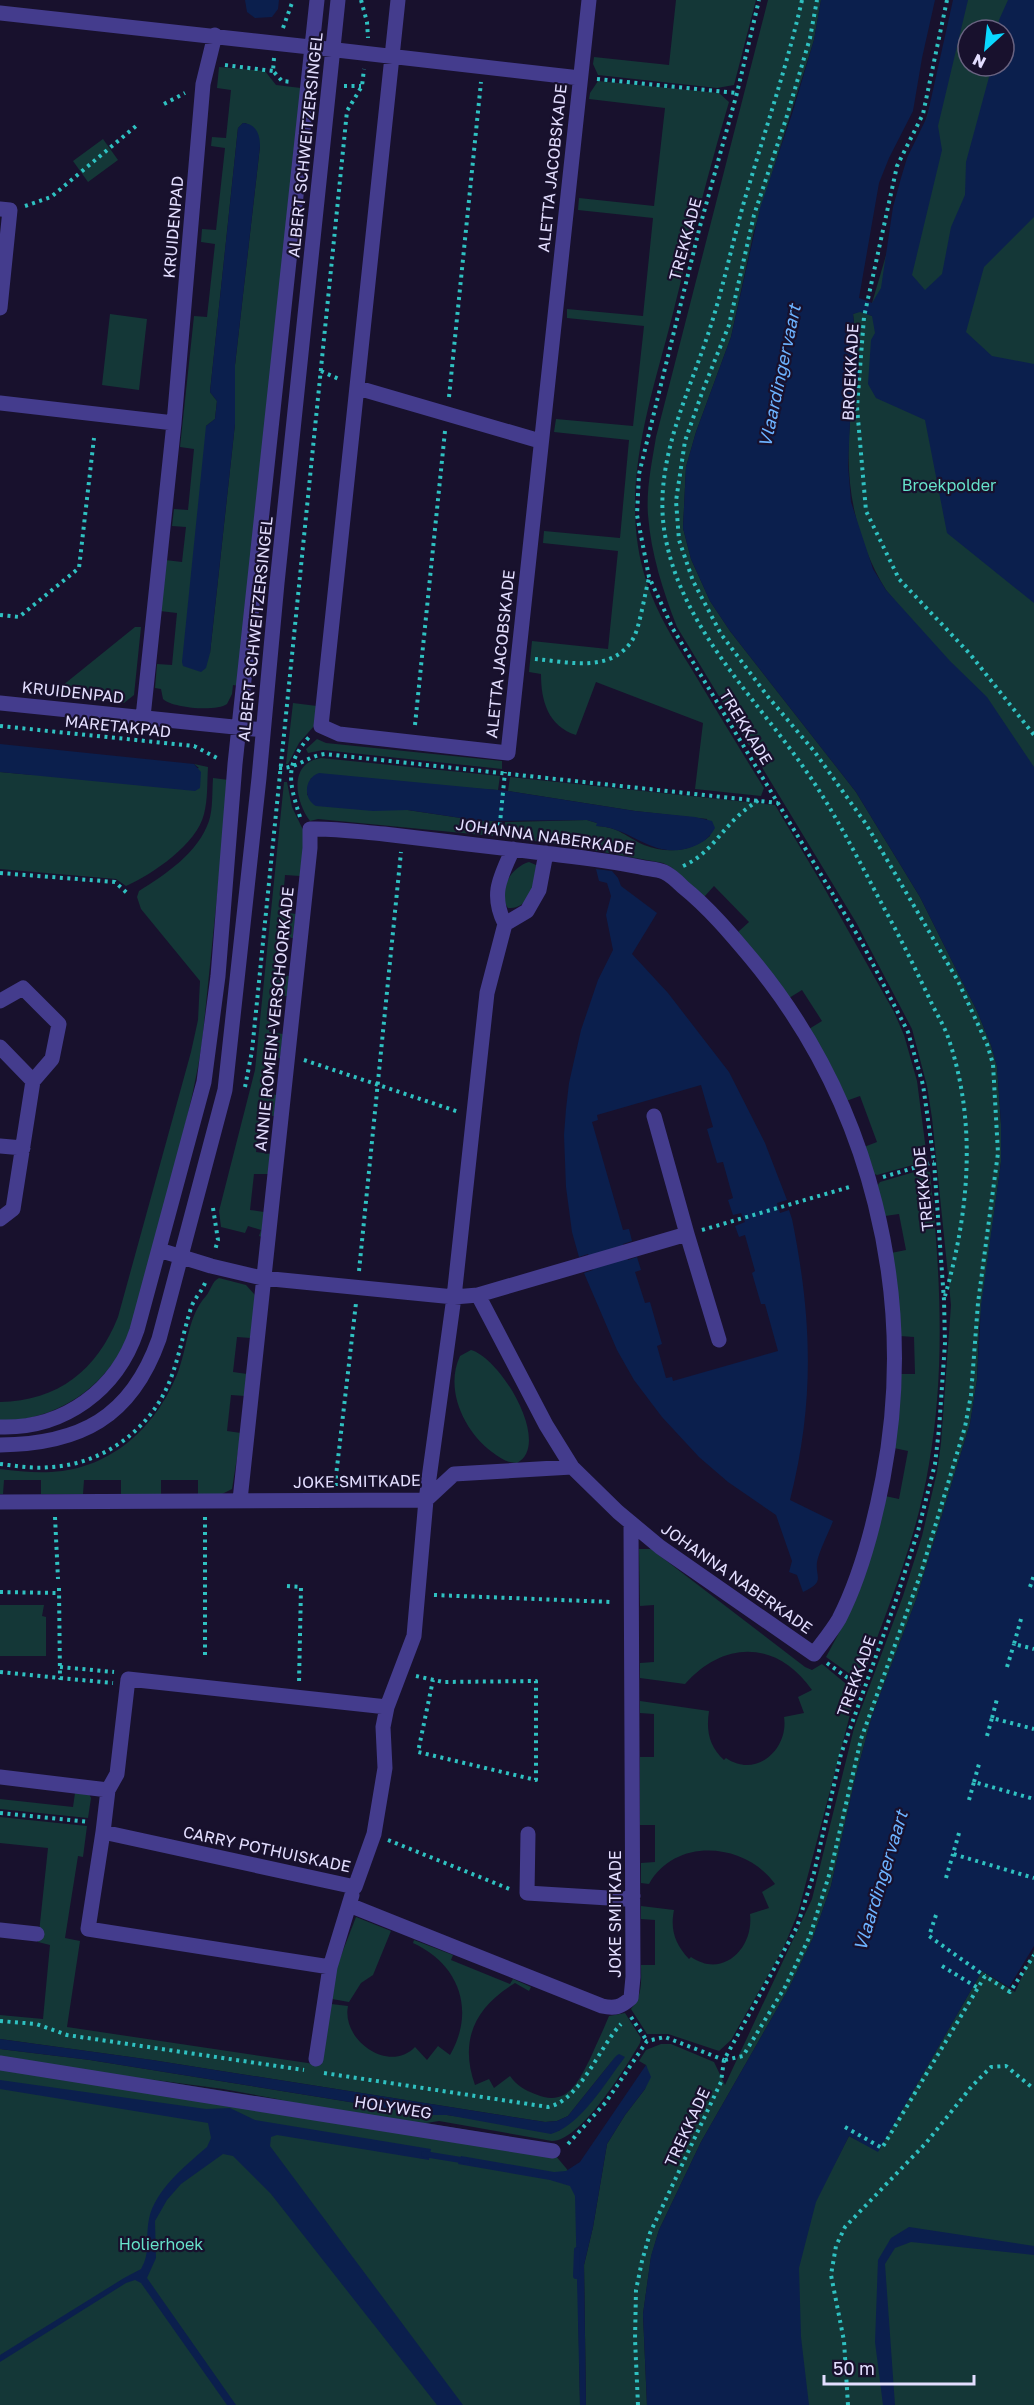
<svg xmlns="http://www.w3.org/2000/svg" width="1034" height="2405" font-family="'Golos Text',sans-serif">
  <rect width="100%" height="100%" fill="#18112d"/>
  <path fill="#143737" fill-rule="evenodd" d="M676 0H756L734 85 717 88 598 75 593 64 594 57 669 65Z
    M768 0H821L814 40 754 231 731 337 696 432 686 467 683 528 691 559 710 601 730 631 856 792 920 897 977 1011 991 1045 997 1066 1001 1124V1162L979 1328 977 1380 970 1424 916 1600 872 1716 855 1779 831 1886 813 1938 789 1988 701 2142 659 2230 651 2257 643 2314 647 2405H586L584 2265 593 2227 607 2144 625 2115 645 2089 648 2073 646 2065 639 2061 646 2050 661 2044H671L714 2062 725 2085 812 1899 854 1728 903 1596 922 1536 937 1472 941 1443 951 1305 932 1118 927 1086 912 1029 857 924 677 627C663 591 651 554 648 515 646 489 652 462 656 437Z
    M961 0H1034V768L886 590C855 539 844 482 850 423 852 407 859 390 859 373 859 354 855 334 853 314L860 311 872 316V303ZM968 30H1004V66H968Z
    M219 67 265 71 276 85 301 88 239 686 233 685 232 694 227 704C216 712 172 708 163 699L161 689 155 688 157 664 172 665 177 613 160 611 165 560 182 562 186 527 172 526 174 509 188 510 194 449 180 447 194 316 207 317 215 244 201 242 202 229 216 230 225 148 211 146 212 137 226 138 231 90 217 88ZM243 123H246L260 146 235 365V424L210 653 206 426 215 419 217 401 210 392 238 128Z
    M598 81 719 93 729 102C708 173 690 244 672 317 650 403 617 494 647 583 657 613 674 641 691 668 715 708 739 748 764 788L761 796 695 789 703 723 596 682 576 735C548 726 541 701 541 674L529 672 532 641 608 649 618 551 543 543 544 531 620 538 629 440 554 432 556 419 633 426 644 326 567 318V309L643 316 653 218 578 210 579 198 654 206 665 108 589 99 590 93Z
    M103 139 118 160 88 182 73 161Z
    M110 314 147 319 139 390 102 385Z
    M135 627H141L134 695 124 703 56 695 57 690Z
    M293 703 317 706 315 725 299 743 288 764H286Z
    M317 739 326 743 502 761V769L323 750 308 753 306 749Z
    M321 758 500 776 498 790 311 778 307 795 481 821H495L493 836 318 819 310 821C295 801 288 763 321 758Z
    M194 764 208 767C207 782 208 799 204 814 197 844 153 874 126 886L116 879 0 869V772L33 775 199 768Z
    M510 777 775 805 822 884 894 1012 904 1035 917 1081 927 1158 920 1163 877 1175 872 1173 864 1147 877 1142 860 1096 846 1101 809 1029 822 1021 802 990 789 998 738 932 749 922 714 886 704 897 671 867 663 863 559 844 503 837 505 822 587 820 597 823V826C619 827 626 837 644 845 667 854 691 852 710 836L707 819 635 811 508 791Z
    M213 778 229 780 202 1043C192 1109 172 1174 156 1238 146 1275 135 1333 113 1363 87 1399 45 1421 0 1421V1402C58 1401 97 1370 118 1317L191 1052 198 1020 200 981 141 909 137 897 139 891C166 874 198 853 209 821 213 809 212 792 213 778Z
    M284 782H287L292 807 305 834 300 876 285 875 282 912 296 914 293 938 279 937 275 973 289 976 287 996 273 995 269 1032 283 1034 280 1058 266 1056 262 1093 277 1095 274 1116 260 1115 256 1152 271 1154 268 1174H254L250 1210 264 1212 262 1237 259 1236 261 1230 248 1226 245 1233 221 1227 219 1211 255 1070Z
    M529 862 536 865 538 870C533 885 529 910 508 908 496 892 511 867 529 862Z
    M921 1170 930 1172C940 1269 946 1367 929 1464 917 1538 888 1608 862 1678L857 1679 826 1657 848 1616 885 1496 899 1499 908 1451 894 1448 900 1374H915L914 1337 900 1336 891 1253 906 1250 899 1214 885 1216 877 1186 880 1182Z
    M219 1278 246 1285 255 1295 251 1338 237 1337 233 1372 247 1374 245 1396 231 1395 227 1431 241 1433 232 1489 222 1494H198V1480H161V1494H121V1480H84L83 1494H41V1480H4L3 1494H0V1469C17 1471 34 1473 51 1472 113 1469 159 1424 179 1369 188 1344 188 1316 206 1296 211 1290 212 1281 219 1278Z
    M471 1350C502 1359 552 1445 517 1463 507 1463 500 1458 492 1452 465 1432 444 1390 460 1356Z
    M639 1549H651L805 1667 812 1670 822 1664 856 1692 798 1913 783 1949 731 2040 719 2051 668 2034H647L631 2009C643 1995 641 1982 641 1965H655V1920L641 1919V1906L674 1910C670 1930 675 1944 689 1959L691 1957C723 1979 754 1948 750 1914L769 1908 762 1892 775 1884C746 1843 676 1836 649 1884L641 1883V1863L655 1862V1825H640V1757H654V1714L640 1713V1701L709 1711C706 1731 709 1746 724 1760L726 1758C756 1779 789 1749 784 1717L804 1713 798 1697 812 1690C777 1640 724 1640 685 1684L640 1678V1663L654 1662V1605L640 1606Z
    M0 1605H44L42 1616 46 1617V1656H0Z
    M75 1793 89 1794 91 1798 88 1818 0 1809V1799L73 1807Z
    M0 1817 87 1826 83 1857 78 1856 65 1938 80 1941 67 2027 321 2065 331 2004 348 2006C341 2040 389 2074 415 2047L427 2060 438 2046 450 2055C476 2010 459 1964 413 1943L414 1940 453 1955 451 1960 510 1984 513 1979 531 1987 529 1991 515 1983C475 2007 459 2040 475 2085L489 2079 494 2088 510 2076C517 2086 525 2090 535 2094 567 2108 578 2082 590 2059 596 2045 603 2031 609 2016L625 2013 641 2038 640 2043C626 2067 581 2141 552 2141L439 2121 426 2123 545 2143 576 2180 580 2405H0V2049L90 2060 430 2115H447L559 2131 616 2056 568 2116 557 2121 545 2122 152 2060 0 2039V2015L43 2019 50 1945 38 1942 48 1848 0 1843ZM148 2079 223 2089 288 2101Z
    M356 1917 391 1931 373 1975 361 1983 349 2002 332 1999 337 1966Z
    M1034 1950V2405H804L791 2248 849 2136 878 2151 982 1971 1015 1992Z"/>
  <path fill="#0b1f4d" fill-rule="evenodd" d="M245 0H279L278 9 272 17 255 18 247 12Z
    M821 0H935L922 58 913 111 889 158 879 183 859 298 872 303 881 288 893 207 901 178 907 158 927 117 953 0H968L938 126 942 150 912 275 925 290 942 274 951 227 965 195 966 162 992 66H1004V30H998L999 20 1008 0H1034V217L984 267 966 332 992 356 1034 364V603L947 533 925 420 876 398 868 384 871 340 875 333 872 316 860 312 853 314 859 375 850 422 848 465 851 502 873 569 886 590 950 661 987 697 1034 767V1946L1009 1987 982 1971 878 2152 849 2136 816 2202 799 2268 801 2337 809 2405H647L643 2314 651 2256 659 2230 701 2142 789 1988 813 1938 831 1886 855 1779 872 1716 916 1600 970 1424 977 1380 981 1305 1001 1162V1124L997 1066 991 1045 977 1011 920 897 856 792 730 631 710 601 691 559 683 528 686 467 696 432 731 337 760 208 792 114 814 40Z
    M243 123C256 124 260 134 260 146L235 365V424L210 653 206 668 201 672 183 666 182 662 206 426 215 419 217 401 210 392 238 128Z
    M0 744 194 764 201 772 200 788 195 791 0 772Z
    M319 773 508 791 635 811 695 817 712 821 715 828C709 839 701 844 689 848 650 859 632 827 596 826L597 823 587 820 481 821 408 810 373 811 316 806C303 799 304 778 319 773Z
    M596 869 612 871 618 878 621 886 657 913 632 954 668 993 729 1072 765 1143 787 1200 777 1203 780 1213 789 1210 792 1219C812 1318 815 1401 790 1500L833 1521C829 1532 819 1551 817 1562 815 1577 826 1582 803 1592L797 1575 789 1572 792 1561 776 1515 728 1482 699 1457 662 1417 634 1380 617 1350 584 1273 593 1270 588 1254 579 1257 572 1232 566 1187 564 1135 566 1109 569 1083 581 1030 598 980 613 950 606 915 611 896 607 883 599 881ZM701 1085 713 1127 707 1129 717 1163 723 1162 733 1198 728 1200 733 1215 741 1213 745 1222 735 1226 739 1237 745 1235 755 1271 752 1273 761 1304H765L778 1351 673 1381 672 1377 666 1378 657 1346 662 1344 650 1302 645 1303 635 1272 641 1270 637 1257 628 1260 623 1244 632 1241 629 1229 623 1230 592 1122 598 1120 597 1115Z
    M0 2039 152 2060 545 2122 557 2121 568 2116 616 2056 619 2054 625 2057C606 2082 581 2125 551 2134L447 2115H430L90 2060 0 2049Z
    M646 2065 651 2077 645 2089 625 2115 607 2144 593 2227 584 2265 586 2405H580L575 2196 570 2186 550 2180 458 2164 461 2156 554 2172 566 2171 580 2162Z
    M0 2080 206 2109 230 2108 255 2120 431 2149 429 2160 277 2135 271 2137 270 2146 463 2405H437L271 2194 233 2156 223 2154 181 2184 167 2200 155 2221 156 2258 147 2278 236 2405H227L141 2283 135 2280 126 2283 0 2362V2355L124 2278 141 2269C151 2252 145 2238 149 2219 155 2190 185 2166 207 2147L211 2138 208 2123 0 2089Z
    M909 2227 1034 2246V2255L911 2242 895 2248 885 2264 895 2405H883L875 2342 878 2260 891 2238Z"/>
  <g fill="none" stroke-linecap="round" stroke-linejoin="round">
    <path stroke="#0b1f4d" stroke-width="6" d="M424 2154 467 2161
      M576 2276 577 2250"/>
    <path stroke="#2fc1c1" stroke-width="4" stroke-dasharray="3 4.5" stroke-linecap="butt" d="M361 0 367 22 368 38
      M802 0C788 62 768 121 750 182 735 229 726 278 711 325 690 392 652 462 665 535 681 626 753 695 804 768 835 812 859 861 884 908 901 939 916 970 931 1002 937 1015 945 1027 949 1040 977 1124 969 1212 945 1296
      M947 0 923 114 897 166 864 317 857 407 866 511 899 579 970 654 1034 735
      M283 28 293 0
      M274 58 273 71 282 81 292 82
      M225 65 273 71
      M597 79 737 93
      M344 86H361
      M164 104 185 93
      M25 206 51 197 136 126
      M321 371 341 380
      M449 397 481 82
      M0 615 19 617 79 568 94 438
      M535 659C569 662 614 674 634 637 640 625 645 593 649 578
      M415 725 445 431
      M0 726 194 746 219 759
      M279 768C297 769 307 756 325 754L778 803
      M300 817C289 782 284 765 310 736
      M499 833 505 772
      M683 866C708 855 718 835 737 817 744 810 752 805 760 799
      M0 873 115 882 127 893
      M304 1060 459 1112
      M245 1087 252 1051 347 111 362 86 364 69
      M883 1177 934 1162
      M213 1208 218 1240 215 1250
      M702 1230 853 1186
      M359 1271 401 852
      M0 1464C17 1466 34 1469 51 1467 105 1464 154 1427 172 1375 180 1353 184 1330 191 1308 194 1298 203 1291 206 1280
      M336 1486V1476L356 1303
      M55 1517 58 1579
      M287 1586 301 1587 299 1683
      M1030 1587 1034 1575
      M59 1588 60 1678 113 1683
      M0 1592 59 1593
      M434 1595 612 1602
      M1021 1619 1014 1644 1034 1649
      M205 1655V1516
      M827 1663 863 1689
      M60 1667 114 1672
      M1007 1667 1014 1644
      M0 1672 60 1678
      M416 1676 443 1682 536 1681V1780L418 1752 433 1680
      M992 1718 997 1699
      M987 1736 992 1718 1034 1729
      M974 1782 979 1764
      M969 1800 974 1782 1034 1799
      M0 1813 89 1822
      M959 1833 953 1854 1034 1878
      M388 1840 512 1890
      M946 1878 953 1854
      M936 1915 929 1936 985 1976
      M942 1966 978 1988
      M631 2017 647 2041
      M0 2021 36 2024 67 2035 304 2070
      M725 2060 743 2056 785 1987 810 1936 831 1869 861 1739 921 1573 965 1427 971 1395 978 1303 998 1153 993 1064 987 1044 958 981 866 824 814 751 769 698 721 634 693 581 679 540 676 501 685 441 703 390 729 325 754 215 786 119 810 38 817 0
      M324 2073 548 2107C581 2100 599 2047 621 2024
      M845 2127 882 2148 985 1976 1010 1992 1034 1955
      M568 2144 606 2102 647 2041 665 2037 724 2060
      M638 2405 635 2339 636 2290 642 2261 650 2233 721 2082 724 2060 797 1927 814 1873 841 1754 895 1603 918 1531 935 1464 939 1429 945 1343 944 1300 934 1162 923 1085 908 1032 861 941 673 629 649 577 637 515 639 474 699 230 737 93 759 0
      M848 2405 844 2341 831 2275 836 2246 845 2227 926 2143 972 2086 991 2067 1006 2066 1034 2089"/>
    <path stroke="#443c8d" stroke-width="15" d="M398 0 321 726 339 734 508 753 589 0
      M0 13C193 33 387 56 580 78
      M0 209 10 210 0 308
      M358 388 540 441
      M0 403 174 423
      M0 703 263 730
      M143 717 174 423 203 84 215 35
      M505 924 527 911 539 890 546 853
      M0 1001 23 988 59 1024 52 1059 33 1081
      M0 1047 33 1081 13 1209 0 1219
      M654 1116 687 1234 719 1340
      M0 1146 23 1148
      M159 1250 211 1266 262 1278 454 1297 478 1295 687 1234
      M0 1427C64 1429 117 1390 137 1330L204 1082 218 976 235 764 317 0
      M0 1445C80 1444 131 1418 159 1339L225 1090 259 778 277 583 338 0
      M240 1500C262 1282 288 1066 310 848V829C335 828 359 832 384 834 437 840 490 847 543 853 576 857 607 860 640 867 648 869 657 869 664 872 671 875 678 882 683 887 709 908 730 933 751 958 871 1102 918 1295 883 1478 874 1525 861 1576 839 1619 832 1631 822 1643 814 1654L660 1547 618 1512 572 1467 546 1425 478 1295
      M0 1502 426 1500 454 1474 572 1467
      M0 1777 108 1790 103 1832 355 1887 374 1834 385 1768 383 1727 387 1707 414 1636 426 1500 454 1297 487 993 505 924C490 894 500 878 513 849
      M108 1790 117 1774 128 1679 387 1707
      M103 1832 88 1929 330 1967
      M528 1834 527 1893 625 1899 633 1896
      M349 1905 602 2006C615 2009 621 2007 631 1998L633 1977 631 1524
      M0 1930 37 1934
      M316 2059 330 1967 352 1895
      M0 2063 553 2151"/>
  </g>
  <g text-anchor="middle" stroke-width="4.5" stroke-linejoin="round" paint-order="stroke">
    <g font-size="16" fill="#e3deff" stroke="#18112d">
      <text transform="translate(305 145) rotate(-84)" y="6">ALBERT SCHWEITZERSINGEL</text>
      <text transform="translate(552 168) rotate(-84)" y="6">ALETTA JACOBSKADE</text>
      <text transform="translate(173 227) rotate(-85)" y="6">KRUIDENPAD</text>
      <text transform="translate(685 239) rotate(-75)" y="6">TREKKADE</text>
      <text transform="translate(850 372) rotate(-87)" y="6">BROEKKADE</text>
      <text transform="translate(255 629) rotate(-84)" y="6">ALBERT SCHWEITZERSINGEL</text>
      <text transform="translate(500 654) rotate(-84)" y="6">ALETTA JACOBSKADE</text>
      <text transform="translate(73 692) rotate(6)" y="6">KRUIDENPAD</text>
      <text transform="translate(118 726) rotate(6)" y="6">MARETAKPAD</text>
      <text transform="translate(746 727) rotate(58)" y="6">TREKKADE</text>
      <text transform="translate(545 836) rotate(8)" y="6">JOHANNA NABERKADE</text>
      <text transform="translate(274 1019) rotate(-84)" y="6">ANNIE ROMEIN-VERSCHOORKADE</text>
      <text transform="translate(923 1189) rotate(-96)" y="6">TREKKADE</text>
      <text transform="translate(357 1481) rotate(-1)" y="6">JOKE SMITKADE</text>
      <text transform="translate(737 1578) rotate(35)" y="6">JOHANNA NABERKADE</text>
      <text transform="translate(856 1676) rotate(-70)" y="6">TREKKADE</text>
      <text transform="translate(267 1849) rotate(12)" y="6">CARRY POTHUISKADE</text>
      <text transform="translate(615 1914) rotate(-90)" y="6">JOKE SMITKADE</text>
      <text transform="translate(393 2107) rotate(9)" y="6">HOLYWEG</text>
      <text transform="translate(687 2127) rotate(-65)" y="6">TREKKADE</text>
    </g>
    <g font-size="16" fill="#66e3cb" stroke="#18112d">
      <text x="949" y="491">Broekpolder</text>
      <text x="161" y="2250">Holierhoek</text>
    </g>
    <g font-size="18" font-style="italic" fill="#6cb2ff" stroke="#18112d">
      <text transform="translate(780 376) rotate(-78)" y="6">Vlaardingervaart</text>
      <text transform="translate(881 1881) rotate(-73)" y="6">Vlaardingervaart</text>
    </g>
  </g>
  <g transform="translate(986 48) rotate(207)"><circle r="28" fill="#18112d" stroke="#696381" stroke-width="1.5"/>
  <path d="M0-4.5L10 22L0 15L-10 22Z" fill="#0ad8ff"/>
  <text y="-9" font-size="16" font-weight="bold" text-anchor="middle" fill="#e3deff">N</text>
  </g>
  <path d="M824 2375v9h150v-9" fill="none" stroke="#e3deff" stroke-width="3"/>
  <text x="833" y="2375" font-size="18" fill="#e3deff" stroke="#18112d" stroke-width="4.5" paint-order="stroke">50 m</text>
</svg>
